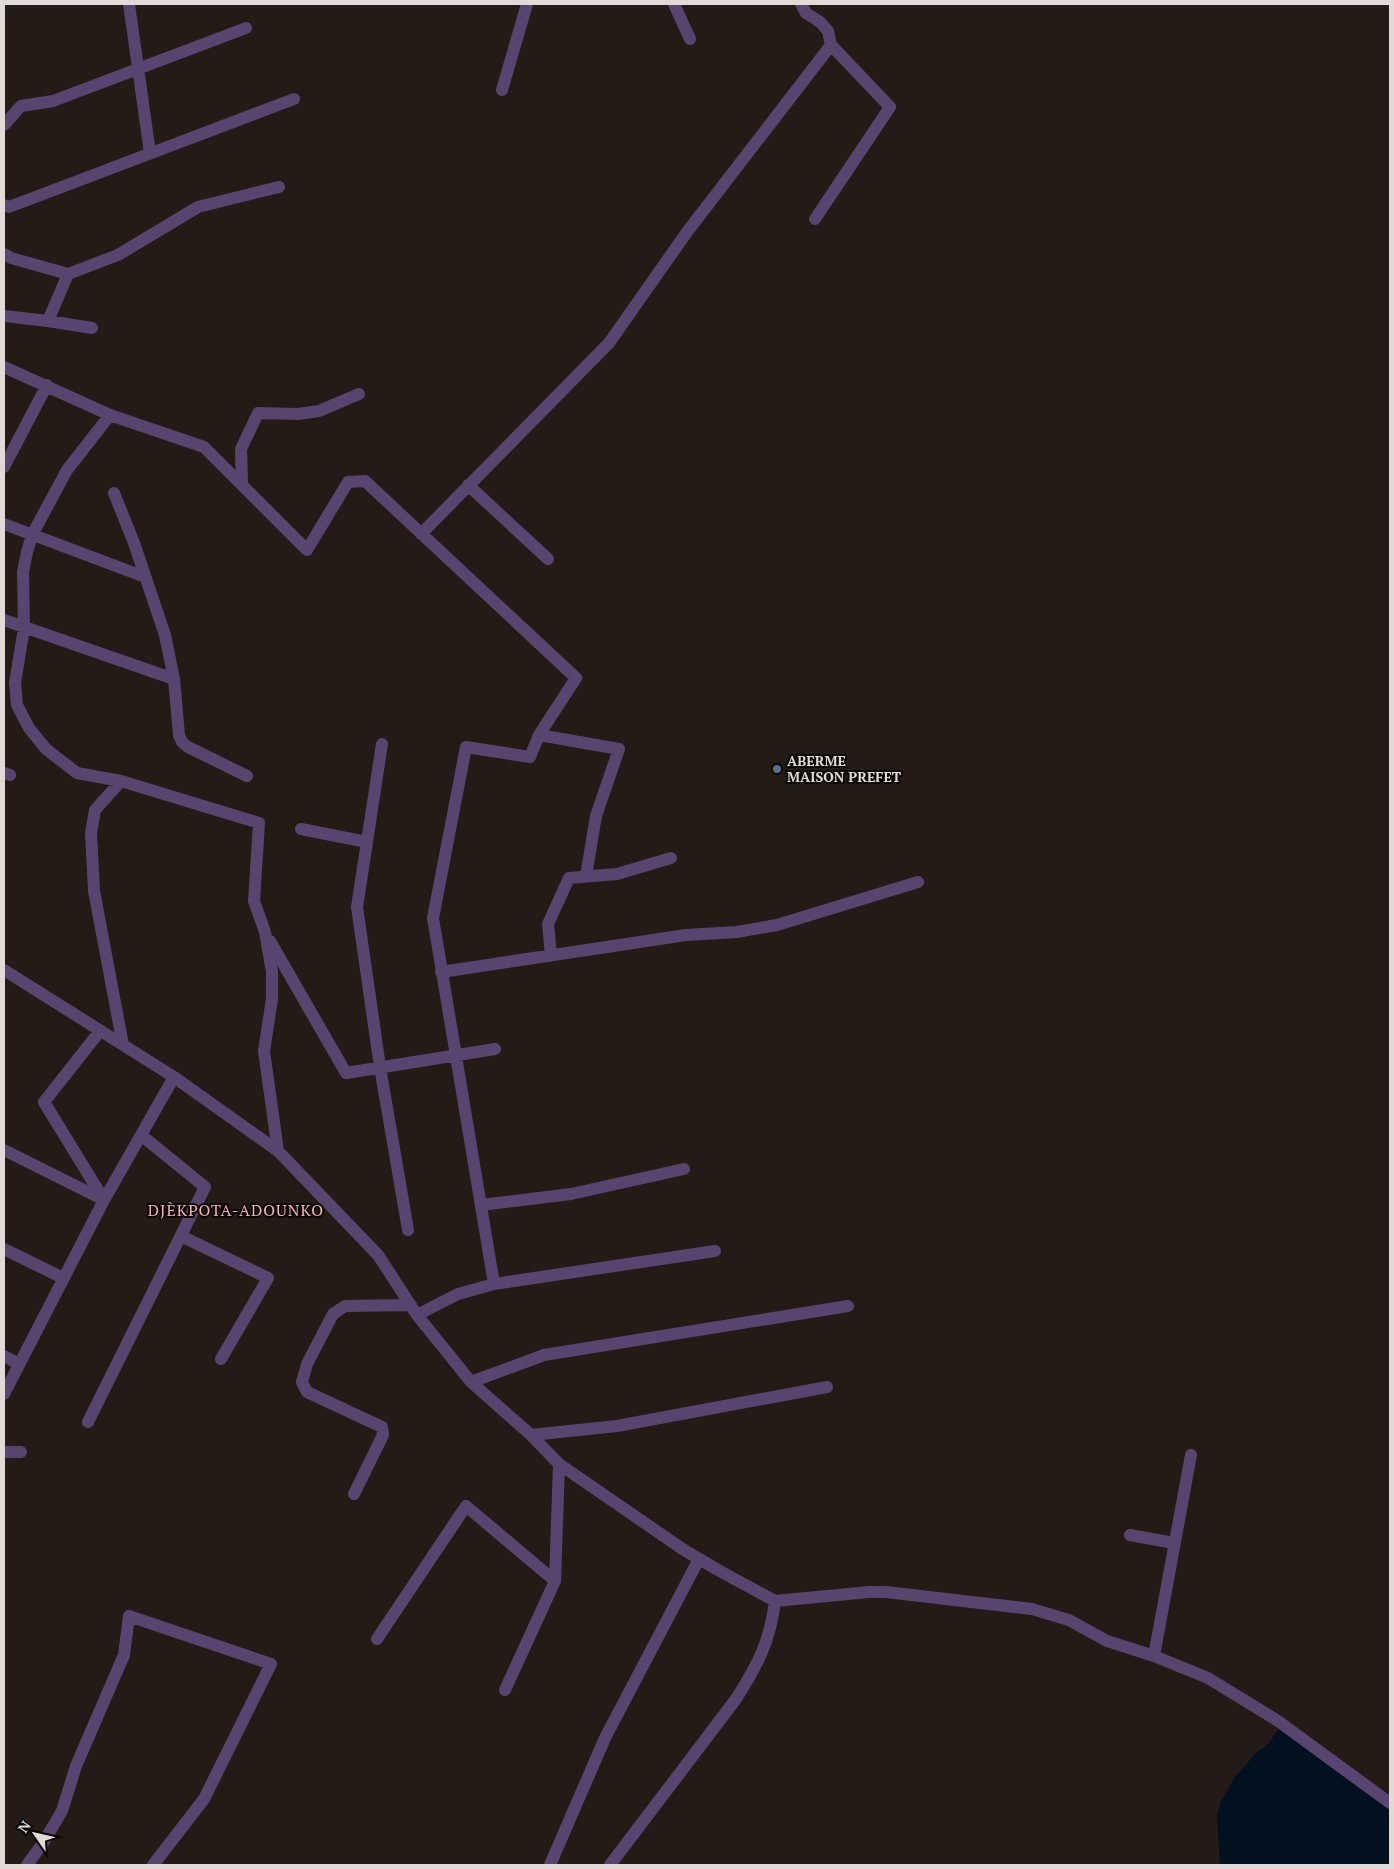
<svg xmlns="http://www.w3.org/2000/svg" width="1394" height="1869" font-family="'PT Serif',serif">
  <rect width="100%" height="100%" fill="#241b16"/>
  <path fill="#011120" d="M1279 1729 1390 1810V1865H1220L1217 1815 1220 1803 1235 1777 1257 1752 1268 1744Z"/>
  <g fill="none" stroke-linecap="round" stroke-linejoin="round">
    <path stroke="#58456f" stroke-width="12" d="M129 4 150 153
      M674 4 690 39
      M801 4 806 13 820 22 828 31 831 45 890 107 815 219
      M502 90 527 4
      M4 125 21 106 53 101 246 28
      M4 205 9 207 294 99
      M4 254 11 258 68 274 118 255 198 207 279 187
      M4 316 48 321 92 328
      M48 321 68 274
      M4 367 110 415 204 447 307 550 348 482 365 481 576 678 539 735 530 757 466 747 433 918 494 1284
      M110 415 67 470 32 535 27 552 23 572 24 628 15 683 17 705 29 728 46 749 77 773 121 781 259 823 254 901 265 932 272 972V999L264 1051 278 1151
      M4 467 47 385
      M242 483 241 449 258 413 298 414 319 411 359 394
      M468 485 548 559
      M114 493 134 543 165 635 174 679 179 735 182 742 188 747 247 776
      M4 524 145 577
      M421 534 609 343 687 232 831 45
      M4 620 174 679
      M539 735 619 749 596 816 586 876
      M382 744 357 907 380 1067 408 1230
      M4 773 10 775
      M121 781 95 810 91 833 94 891 123 1045
      M301 829 367 842
      M270 941 346 1073 495 1049
      M551 955 548 924 569 878 617 874 671 858
      M4 970 174 1077 278 1151 378 1255 417 1315 471 1382 531 1435 559 1464 684 1550 718 1570 775 1601 869 1592H886L1032 1609 1069 1620 1107 1641 1154 1656 1208 1678 1278 1721 1390 1803
      M441 972 686 935 737 932 777 925 918 882
      M100 1031 44 1102 104 1200
      M4 1150 104 1200
      M481 1205 571 1194 684 1169
      M181 1236 268 1278 221 1359
      M4 1249 63 1278
      M417 1315 458 1294 494 1284 715 1251
      M4 1356 19 1364
      M471 1382 544 1355 848 1306
      M4 1394 104 1200 174 1077
      M88 1422 205 1187 141 1135
      M531 1435 617 1426 827 1387
      M4 1452H21
      M354 1494 383 1435 382 1427 307 1392 302 1382 307 1364 333 1314 345 1306 411 1305
      M1130 1535 1174 1543
      M377 1639 466 1506 555 1581
      M1154 1656 1191 1455
      M505 1690 555 1581 559 1464
      M27 1865 43 1843 62 1811 76 1766 124 1655 129 1616 271 1664 204 1799 153 1865
      M550 1865 605 1738 699 1559
      M610 1865 736 1699C758 1664 770 1642 775 1601"/>
  </g>
  <circle fill="#5c6f8a" stroke="#0b0705" stroke-width="2" cx="777" cy="769" r="5"/>
  <g text-anchor="middle" stroke-width="4" stroke-linejoin="round" paint-order="stroke">
    <g font-size="14" font-weight="bold" fill="#e1dad7" stroke="#0b0705" text-anchor="start">
      <text x="787" y="766">ABERME<tspan x="787" dy="16">MAISON PREFET</tspan></text>
    </g>
    <g font-size="16" letter-spacing="1" fill="#f6b2b8" stroke="#0b0705">
      <text x="236" y="1216">DJÈKPOTA-ADOUNKO</text>
    </g>
  </g>
  <rect width="1394" height="1869" fill="none" stroke="#e1dad7" stroke-width="10"/>
  <g transform="translate(35 1834) rotate(304)" stroke="#0b0705" stroke-width="4" paint-order="stroke">
  <path d="M0-4L9 19L0 12L-9 19Z" fill="#e1dad7"/>
  <text y="-8" font-size="14" font-weight="bold" text-anchor="middle" fill="#e1dad7">N</text>
  </g>
</svg>
